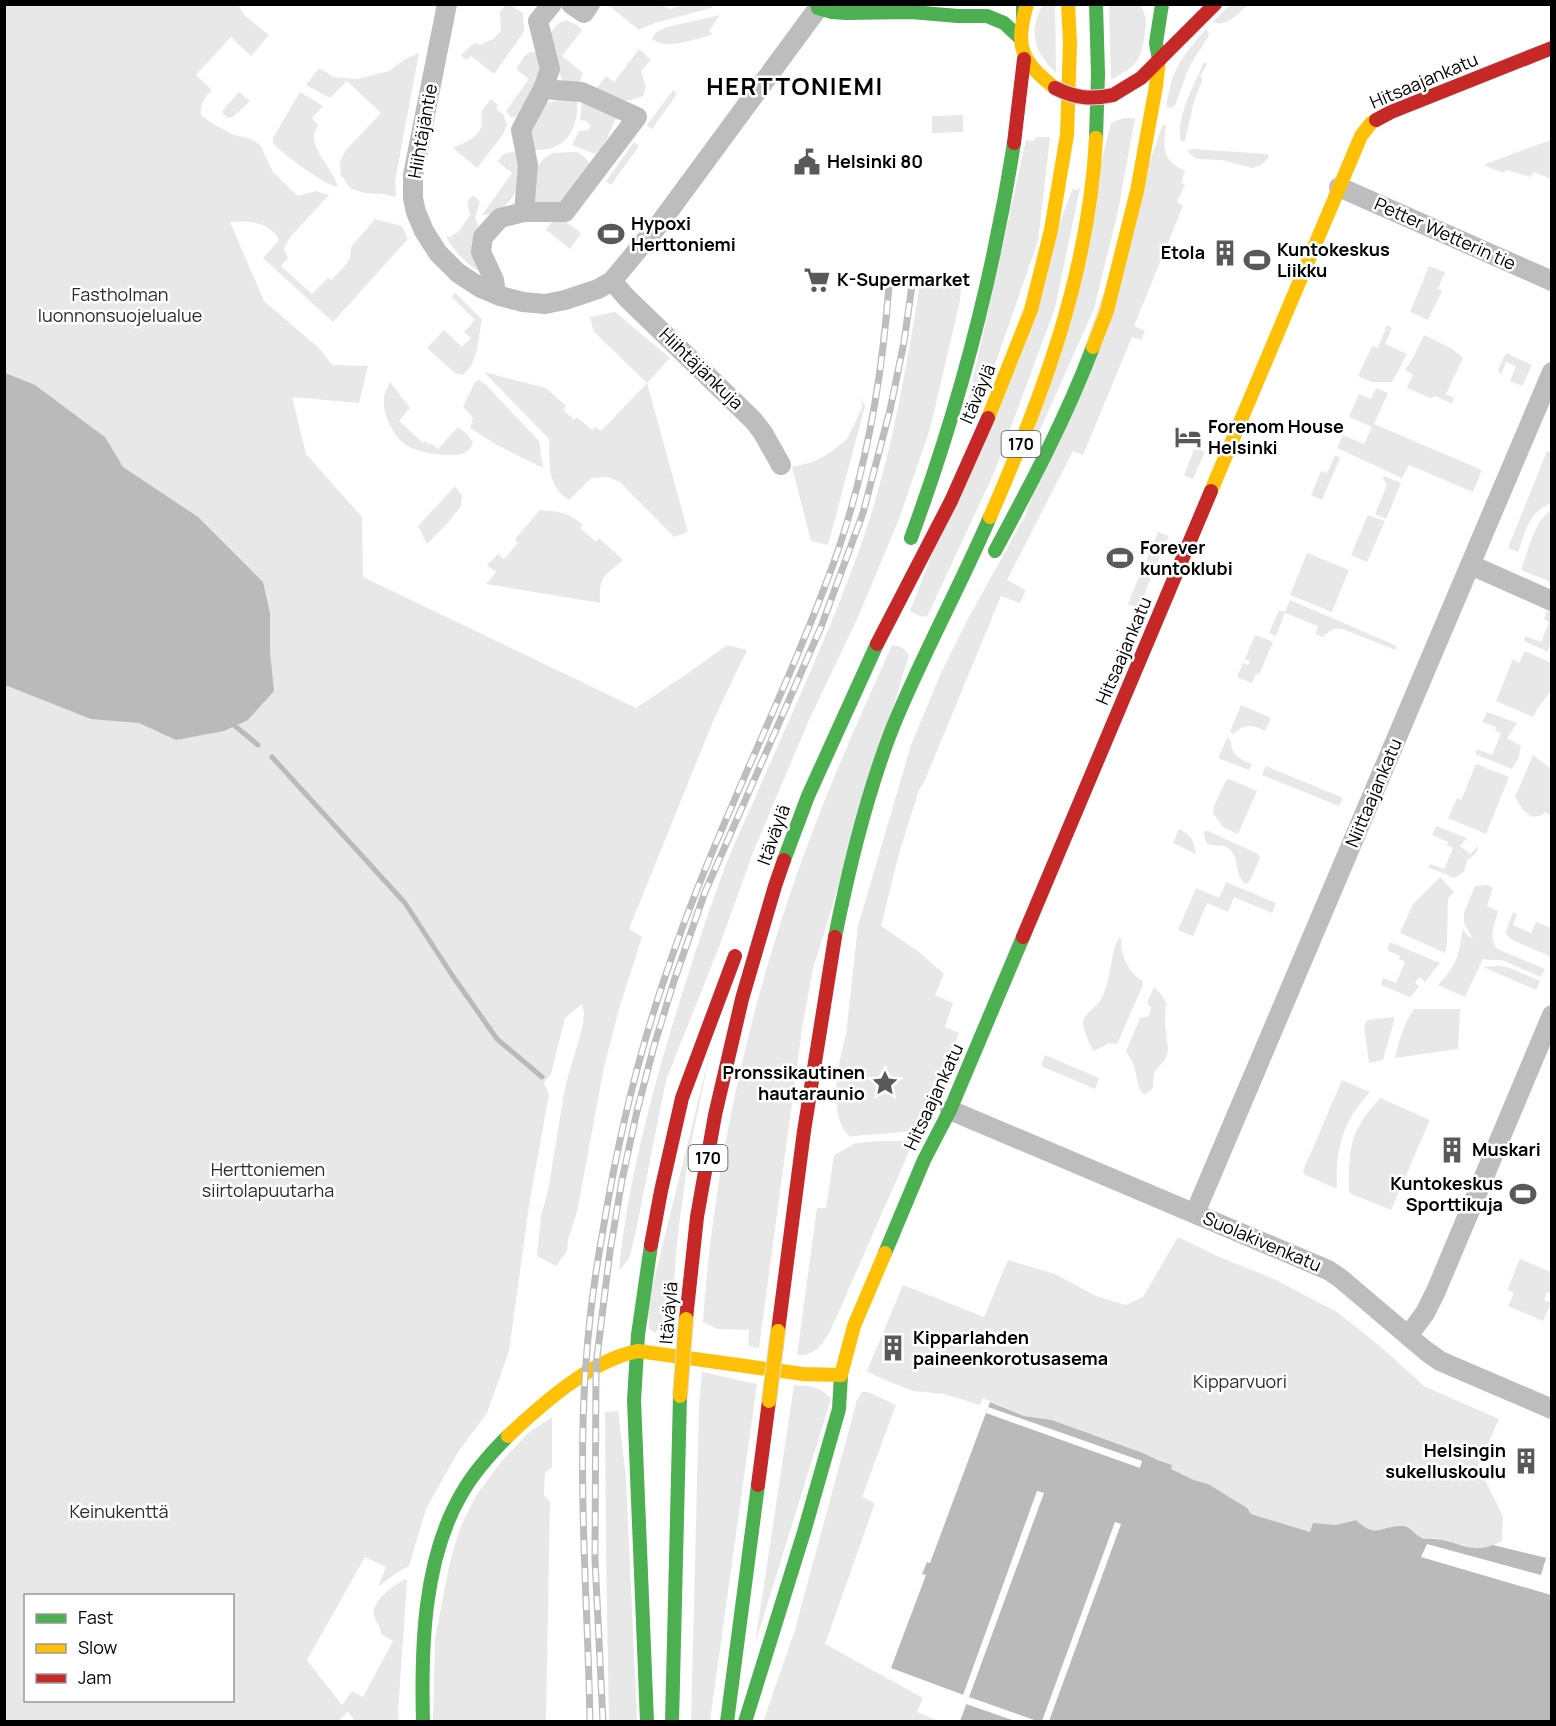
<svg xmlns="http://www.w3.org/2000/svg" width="1556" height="1726" font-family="Manrope,sans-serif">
  <rect width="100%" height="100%" fill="#fff"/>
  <path fill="#e8e8e8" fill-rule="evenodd" d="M506 4 510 5 523 13 524 32 494 74 471 56 466 60 461 55 473 44 475 43 480 45 493 39 501 31 500 12Z
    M5 5H238L245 16 269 35 251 56 231 37 196 75 212 90C204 99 200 103 201 115L213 124 234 135 251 139 260 145 273 172 290 189 298 196 316 191 329 195 290 237 284 249 288 258 281 266 312 294 328 278 331 280 344 267 350 258 351 247 375 219 402 226 408 239 333 322 263 258 279 240C270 222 248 220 230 222L264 301 320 349 332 365 368 366 359 403 292 397 306 454 362 517 363 577 636 708 691 671 727 645 747 650 714 719 629 929 642 937 619 1009 604 1067 577 1212 568 1240 567 1251 556 1266 537 1256 541 1216 548 1191 565 1087 582 1029 584 1013 582 1004 565 1018 551 1074 544 1083 549 1094 529 1206 509 1351 487 1413 458 1452 426 1509 409 1566 396 1573 378 1587 386 1567 365 1557 307 1660 342 1705 352 1691 363 1697 393 1641 381 1634C381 1626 376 1623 374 1616 370 1601 394 1586 405 1579L407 1581 398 1713 399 1721H355L348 1712 337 1722H5ZM26 1596H232V1700H26Z
    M608 5H659L671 9 682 5H714L711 8 655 23 639 30Z
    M1043 5H1055L1056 73C1035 53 1027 32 1043 5Z
    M1109 5H1140C1146 14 1147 21 1145 32 1141 62 1137 65 1111 80Z
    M1230 5H1248C1238 13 1227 28 1213 22Z
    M720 15 709 31 713 34C696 39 668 51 652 39L656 32 667 27Z
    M566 20 577 25 582 30 562 56 583 73 580 81 576 85H566L562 80 548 41C550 31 556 23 566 20Z
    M1206 29 1209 34 1208 37 1189 67 1175 105 1171 108 1166 107C1168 96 1170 84 1174 74 1181 57 1194 43 1206 29Z
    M639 49 651 60 641 71 646 87 643 96C621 105 615 99 594 92L606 76 614 82Z
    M530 52H536L541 71 525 110 516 117H511L506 111 529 79 516 69 524 57Z
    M419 53 395 181 396 197 383 194 364 193 350 188 341 175 340 162 345 151 381 113 347 81 330 98 306 85 319 68 334 77 357 79 389 71 404 60Z
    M1204 62 1207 64 1200 77 1203 79 1194 101 1185 141H1181C1175 119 1195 83 1204 62Z
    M673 90 677 94 652 129 647 125Z
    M239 92 250 101 233 117 228 118 223 114V110Z
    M300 92 323 106 312 118 318 125C317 128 315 130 314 134 312 151 334 171 338 187 327 187 280 152 273 143V138Z
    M568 97 577 101C579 130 565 152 534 150L526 140 538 106Z
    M491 99 498 105 496 109 503 114 507 125 502 136 477 168 453 148C471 139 486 136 481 112Z
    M582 102 616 118C610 130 606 146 595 154L572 145 579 131C584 130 588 132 591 126L586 121 580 120Z
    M963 115V132L932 133V116Z
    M1123 118H1135L1118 211 1094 309 1027 459 1111 123Z
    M1163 124 1166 126C1163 149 1162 160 1185 171L1181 183 1185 184 1177 202 1183 206 1134 326 1145 331 1141 340 1132 337 1083 455 1073 451 1007 580 1026 590 1020 603 1001 596 925 780 919 790 899 853 881 926 919 952 944 974 935 995 953 1003 945 1027 959 1033 925 1117C923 1121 920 1125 916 1128 906 1135 866 1133 850 1137 827 1117 838 1061 846 1035L858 926 911 745 941 673 970 615 1025 516Z
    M1037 137H1048L1050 138 1038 241 974 425 964 420 1026 140 1033 141Z
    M1551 140V179L1534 172 1530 177 1506 170 1503 173 1486 166 1485 164Z
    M634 142 639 146 611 185 606 181Z
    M1194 149 1268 154 1269 157 1261 165 1252 168 1222 160 1198 159 1192 156 1187 150Z
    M516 151C518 158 521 166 521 174 521 193 501 216 482 215L512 173 497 161 504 154Z
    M577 152 586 158 590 165 559 205 533 207V173L544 158 553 153Z
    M1073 188 1076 190 1080 188 1055 308 994 473 927 617 920 616 910 611Z
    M473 195 480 202 475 218 478 224 483 273C468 266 453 251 446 236L450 237 459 231 470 215 467 202Z
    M565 221 581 233 570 249 546 230 552 222Z
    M1429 266 1445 272 1438 289 1442 291 1428 320 1410 312Z
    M919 286 961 287 960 301 930 429 898 522 857 619 809 720 754 850 719 947 666 1080 635 1236 629 1259 619 1270C628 1181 651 1095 677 1010 692 961 708 912 726 864 737 837 750 810 761 784 796 704 833 624 862 542 890 462 904 380 918 297Z
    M455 293 482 319C478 337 479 364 462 375L455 373 427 348 444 330 462 347 471 338 464 332 475 320 452 297Z
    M615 312 670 358 647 383 688 532 674 537 620 482 608 477 591 478 569 500C546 486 550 462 549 439L484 372 546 388 566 406 563 410 574 420 577 417 592 430 595 427 601 431 647 383 594 332 590 317Z
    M1387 325 1392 328 1385 344 1407 354 1392 382H1372L1358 376 1372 346 1378 348Z
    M1424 335 1451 348 1463 358 1446 394 1454 398 1452 404 1436 396 1430 398 1407 388 1413 374 1405 370 1413 358Z
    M1506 353 1532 365 1522 386 1510 381 1516 366 1506 362 1501 375 1498 370Z
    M479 380 486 385 539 441 543 468 497 445 470 428 473 418 463 407 475 382Z
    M390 382 410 408 399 421 423 443 425 441 430 445 432 444 438 449 458 427 468 435 473 443C471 448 469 451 464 453 452 458 421 453 409 447 395 439 382 416 384 399 384 394 388 387 390 382Z
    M1376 388 1388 393 1374 424 1482 470 1473 492 1409 465 1402 478 1337 448 1343 435 1364 444 1372 427 1349 417 1359 394 1371 399Z
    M861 398 865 406 828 545 811 541 792 467 813 462 831 452 847 439 862 408Z
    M1195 447 1205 452 1193 479 1184 475Z
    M1547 451 1551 453V503C1528 514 1526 529 1518 552L1508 548Z
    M1335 455 1340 458 1322 500 1311 495 1321 471 1327 473Z
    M1384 476 1401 483 1386 519 1375 514 1387 485 1383 479Z
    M455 486 462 496 461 506 447 524 427 544 418 526Z
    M540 510C559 512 567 511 583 525L580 528 596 542 599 538 623 560C603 577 599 576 600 603L486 584 496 572 487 565 498 554 504 559 518 543 515 539Z
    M1551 511H1552L1551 582 1521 570C1527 554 1536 517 1551 511Z
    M1368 515 1385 521 1367 562 1351 555Z
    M1158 532 1169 536 1156 566 1146 561Z
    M1307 553 1349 570 1332 612 1290 595Z
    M1140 574 1151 578 1139 608 1128 604Z
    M1290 600 1397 646 1395 650 1343 629C1334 627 1329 631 1323 637L1315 634 1318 626 1285 613 1276 636 1269 633 1279 610 1285 612Z
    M1547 611 1552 613 1551 640 1550 641 1548 652 1524 641 1525 636 1541 642 1549 622 1544 619Z
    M1255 635 1273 642 1259 675 1256 674 1252 683 1237 677 1243 663 1248 665 1250 661 1245 659Z
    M892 645C900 646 904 648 909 655L813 969 802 1029 759 1348 748 1346 749 1330 717 1329 703 1322C714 1157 753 988 812 833 836 769 864 708 892 645Z
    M1525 651 1551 663V691L1537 709 1533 717 1496 701 1513 659 1519 663Z
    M1241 705 1271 718 1265 731C1253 725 1244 723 1234 734L1230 732Z
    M1487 712 1517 723 1507 738 1521 746 1518 759 1512 769 1475 754 1477 749 1492 755 1501 733 1495 731 1496 727 1482 722Z
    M1227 738 1231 740C1231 755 1239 759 1252 764L1249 770 1218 758Z
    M1533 755 1550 768 1551 767V816L1544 812 1543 815 1532 817 1523 810 1515 797Z
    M1476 764 1509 777 1486 834 1448 818 1457 798 1461 800Z
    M1266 766 1343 798 1339 806 1262 775Z
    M1229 779 1257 791 1238 834 1224 828 1213 813 1214 806 1226 780Z
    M1436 826 1467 838 1460 846 1470 854 1479 845 1476 853 1467 861 1464 872 1454 878 1428 867 1430 864 1444 869 1453 848 1447 845 1448 842 1432 835Z
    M1179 829C1190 834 1195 841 1196 854L1173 843Z
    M1206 830 1258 854 1260 858 1249 882 1246 884C1234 876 1240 858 1229 849 1222 843 1214 847 1206 843L1204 833Z
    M1440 877 1454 892 1448 898 1447 943 1445 953 1400 933 1413 904Z
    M1226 882 1276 903 1272 913 1234 897 1228 912 1207 903 1193 936 1178 930 1196 888 1219 898Z
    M1488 885 1493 888 1487 906 1498 911C1495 923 1488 938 1497 949L1545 969 1541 977 1502 960H1491L1483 959 1465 997 1438 985C1458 964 1458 957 1463 929L1468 936 1473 939 1464 923V913L1475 886Z
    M1513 912 1517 914 1513 925 1531 933 1536 922 1551 928 1550 956 1514 941 1508 937 1506 931Z
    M1120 938 1122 940C1119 955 1130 974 1143 981V985L1117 1044 1109 1043 1094 1051C1090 1047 1084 1030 1083 1025 1082 1016 1094 1009 1099 1002 1113 982 1108 960 1118 939Z
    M1390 942 1440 963 1425 982 1420 977 1415 982 1419 987 1410 997 1381 985 1383 978 1396 983 1405 962 1399 959 1400 956 1387 950Z
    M1500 966 1510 968 1540 981 1536 990 1483 967Z
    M1154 987 1161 994 1166 1003 1165 1023 1168 1050 1165 1060 1154 1072 1153 1088 1146 1094 1142 1093 1139 1088 1134 1065 1126 1051 1140 1018 1149 1016 1151 1008 1147 1003Z
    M1414 1009H1460L1458 1049 1395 1058C1399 1040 1404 1023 1414 1009Z
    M1395 1017 1383 1060 1369 1063 1364 1027 1367 1020Z
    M712 1045 689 1153 678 1233 671 1318 655 1333 649 1329 648 1304Z
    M1045 1055 1099 1078 1095 1089 1041 1066Z
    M1342 1080 1370 1092C1343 1121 1335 1149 1337 1188H1335L1305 1175 1303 1171Z
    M1380 1098 1430 1120 1391 1210 1349 1193C1349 1175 1348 1155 1354 1137 1359 1122 1370 1110 1380 1098Z
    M881 1141H909L912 1144 911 1147 836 1318C828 1335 820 1357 797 1355L817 1208H826L834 1155 856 1143Z
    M1178 1237 1217 1256 1274 1279 1337 1312 1381 1347 1424 1386 1499 1419 1478 1466 1503 1516 1502 1541C1496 1544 1490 1547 1485 1548 1467 1552 1452 1541 1435 1538 1430 1538 1426 1540 1422 1538 1414 1535 1411 1526 1403 1526 1379 1525 1378 1540 1356 1520L1336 1525 1313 1524 1310 1532 1251 1514 1208 1484 1194 1480 1171 1469 1172 1465 1143 1453 1053 1420 1024 1416 983 1398 980 1405 944 1394 913 1391 878 1377 867 1371 903 1285 984 1317 1008 1260 1055 1274 1096 1296 1126 1305 1143 1297Z
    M1520 1259 1551 1272V1294L1547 1292 1544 1300 1551 1303 1543 1321 1508 1306 1514 1293 1507 1290Z
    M702 1372 757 1384 710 1721 691 1722 699 1405Z
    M794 1385C811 1386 820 1386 831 1399L755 1644Z
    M862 1392H868L896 1405 862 1497 875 1503 825 1644 923 1698 917 1712 939 1721 763 1722 794 1633 857 1400Z
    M618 1411 626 1477 637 1721H609L606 1553 605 1412Z
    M552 1417V1467L545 1473 544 1495 550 1502 546 1721 433 1722 435 1638 451 1557 461 1526 475 1497 501 1462 528 1433Z"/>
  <path fill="#bababa" d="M5 373 35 385 98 432 105 437 123 467 198 517 263 582 270 613V652L274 691 248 720 224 731 176 740 139 723 91 719 5 685Z
    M990 1402 1024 1416 1052 1420 1143 1453 1158 1460 1172 1465 1171 1469 1194 1480 1208 1484 1247 1508 1251 1514 1310 1532 1313 1523 1336 1525 1356 1520C1378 1540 1379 1525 1403 1526 1411 1526 1414 1535 1422 1538 1426 1540 1430 1538 1435 1539 1458 1541 1469 1554 1493 1545L1551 1559V1721H960L969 1697 891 1668 926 1575 922 1574 927 1562 930 1563Z"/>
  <path fill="#fff" d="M988 1407 1142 1461 1140 1468 986 1413Z
    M1037 1491 1044 1493 969 1697 1037 1721H1015L966 1704 969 1697 963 1695Z
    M1115 1522 1121 1524 1049 1721H1042Z
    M1427 1544 1541 1575 1546 1558 1551 1559V1595L1421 1557Z"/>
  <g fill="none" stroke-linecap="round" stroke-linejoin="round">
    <path stroke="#bababa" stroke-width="5" d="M235 726 258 745
      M272 757 405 903 452 975 497 1039 542 1077"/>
    <path stroke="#bdbdbd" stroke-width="20" d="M447 4 413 175V198L416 212 424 231 438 253 458 273 481 288 500 296 523 302 545 304 565 300 598 289 612 281 660 223 821 4
      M571 4 584 13 590 4
      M1339 187 1552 281
      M524 212H565L637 117 582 92 543 89
      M612 281 627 298 753 420 763 433 781 465
      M496 294 494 280 481 252 483 237 500 218 524 212 528 165 521 130 543 89 550 69 538 21 552 4
      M1471 565 1552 601
      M950 1110 1328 1270 1340 1278 1426 1351 1440 1361 1552 1409
      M1195 1213 1552 372
      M1408 1336 1425 1313 1436 1291 1552 1015"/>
    <path stroke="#4caf50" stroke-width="14" d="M817 4 818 8 832 12 846 13 911 12 958 16H987L1004 23 1020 38
      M1023 4V17
      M1096 4 1098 74 1096 138
      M1159 60 1156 43 1162 4
      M911 538C958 410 993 278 1014 143
      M995 551C1031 484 1066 418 1093 347
      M784 860 808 796 877 644
      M835 937C849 867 866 796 892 729 921 657 959 589 990 517
      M885 1253 924 1160 950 1110 1023 937
      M423 1722C421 1648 423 1559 462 1493 474 1472 491 1453 508 1436
      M647 1722 634 1400 638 1335 651 1245
      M672 1722 680 1396
      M727 1722 758 1485
      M745 1722 804 1532 839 1409 841 1375"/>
    <path stroke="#ffc107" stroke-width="14" d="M1027 4C1015 47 1020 60 1055 88
      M1093 347 1107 311 1137 191 1156 86 1159 60
      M988 418 1031 310 1051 230 1067 135 1070 43 1068 4
      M1211 491 1361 136 1371 123 1376 120
      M990 517C1043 395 1089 273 1096 138
      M508 1436C542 1404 591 1360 638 1351L803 1374 841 1375 854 1326 885 1253"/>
    <path stroke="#c62828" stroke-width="14" d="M1113 95 1141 78 1215 4
      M1376 120 1391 112 1552 48
      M1014 143 1024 59
      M877 644 951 501 988 418
      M1023 937 1211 491
      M651 1245 661 1191 682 1098 735 956
      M686 1319 697 1217 715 1115 742 999 775 886 784 860
      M778 1331 804 1131 835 937
      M758 1485 769 1401"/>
    <g stroke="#bdbdbd" stroke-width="7">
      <path id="rail" d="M590 1722C588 1602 577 1482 586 1363 589 1319 595 1274 603 1230 617 1144 637 1059 665 977 712 835 783 702 834 562 866 473 882 379 889 285
        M603 1722 595 1560 596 1365 610 1251 622 1180 637 1111 654 1046 674 981 705 892 821 627 863 513 890 410 904 342 912 285"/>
    </g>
    <use href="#rail" stroke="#fff" stroke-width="4.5" stroke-dasharray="14" stroke-linecap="butt"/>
    <g stroke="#dbdbdb" stroke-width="16" stroke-linecap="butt">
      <path id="slow-bridge" d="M680 1396 686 1319
        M769 1401 778 1331"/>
    </g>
    <g stroke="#dbdbdb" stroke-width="16" stroke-linecap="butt">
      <path id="jam-bridge" d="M1055 88C1075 98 1091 100 1113 95"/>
    </g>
    <use href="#slow-bridge" stroke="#ffc107" stroke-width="14"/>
    <use href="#jam-bridge" stroke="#c62828" stroke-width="14"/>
  </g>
  <defs>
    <g id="civic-bare" transform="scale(2.07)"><path d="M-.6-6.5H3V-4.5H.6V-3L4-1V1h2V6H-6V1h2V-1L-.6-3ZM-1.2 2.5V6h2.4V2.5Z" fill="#595959" stroke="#fff" stroke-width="2.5" paint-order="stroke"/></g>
    <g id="stadium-bare" transform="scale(2.07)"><path d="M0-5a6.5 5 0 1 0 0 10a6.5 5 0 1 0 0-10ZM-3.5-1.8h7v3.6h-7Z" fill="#595959" stroke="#fff" stroke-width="2.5" paint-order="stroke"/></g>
    <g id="building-bare" transform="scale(2.07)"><path d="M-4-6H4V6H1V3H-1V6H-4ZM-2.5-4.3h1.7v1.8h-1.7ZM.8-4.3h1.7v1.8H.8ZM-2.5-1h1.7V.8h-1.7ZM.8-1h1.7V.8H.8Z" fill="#595959" stroke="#fff" stroke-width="2.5" paint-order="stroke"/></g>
    <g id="supermarket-bare" transform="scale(2.07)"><path d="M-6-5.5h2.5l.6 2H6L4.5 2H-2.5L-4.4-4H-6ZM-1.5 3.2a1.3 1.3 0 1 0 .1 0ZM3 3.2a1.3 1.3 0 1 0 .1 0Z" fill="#595959" stroke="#fff" stroke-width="2.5" paint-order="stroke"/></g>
    <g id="hotel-bare" transform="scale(2.07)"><path d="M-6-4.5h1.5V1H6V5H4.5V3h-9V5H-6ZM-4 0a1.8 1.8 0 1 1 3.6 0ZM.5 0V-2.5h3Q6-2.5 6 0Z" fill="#595959" stroke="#fff" stroke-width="2.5" paint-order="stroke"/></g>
    <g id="sight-bare" transform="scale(2.07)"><path d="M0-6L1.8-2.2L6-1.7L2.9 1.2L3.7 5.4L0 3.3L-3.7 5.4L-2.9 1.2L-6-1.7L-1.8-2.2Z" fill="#595959" stroke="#fff" stroke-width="2.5" paint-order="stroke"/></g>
  </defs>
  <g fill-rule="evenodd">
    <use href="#civic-bare" x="807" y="162"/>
    <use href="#stadium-bare" x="611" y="234"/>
    <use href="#building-bare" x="1225" y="253"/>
    <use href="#stadium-bare" x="1257" y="260"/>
    <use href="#supermarket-bare" x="817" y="280"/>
    <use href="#hotel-bare" x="1188" y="437"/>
    <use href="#stadium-bare" x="1120" y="558"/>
    <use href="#sight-bare" x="885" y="1083"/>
    <use href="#building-bare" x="1452" y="1150"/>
    <use href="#stadium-bare" x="1523" y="1194"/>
    <use href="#building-bare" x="893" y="1348"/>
    <use href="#building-bare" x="1526" y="1461"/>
  </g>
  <g text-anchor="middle" stroke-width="5" stroke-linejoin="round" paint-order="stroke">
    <g fill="#fff" stroke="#4c4c4c" stroke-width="1.5">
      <rect x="1001.5" y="431" width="39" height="26" rx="4.5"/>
      <rect x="688.5" y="1145" width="39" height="26" rx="4.5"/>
    </g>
    <g font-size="16" font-weight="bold" fill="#000">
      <text x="1021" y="450">170</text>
      <text x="708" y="1164">170</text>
    </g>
    <g font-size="18" fill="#000" stroke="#fff">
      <text transform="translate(1424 81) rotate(-23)" y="6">Hitsaajankatu</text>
      <text transform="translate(423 131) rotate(-80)" y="6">Hiihtäjäntie</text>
      <text transform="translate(1445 234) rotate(24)" y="6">Petter Wetterin tie</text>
      <text transform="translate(701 369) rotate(44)" y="6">Hiihtäjänkuja</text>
      <text transform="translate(978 394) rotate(-67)" y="6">Itäväylä</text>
      <text transform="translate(1124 651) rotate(-67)" y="6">Hitsaajankatu</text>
      <text transform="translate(1374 793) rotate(-67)" y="6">Niittaajankatu</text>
      <text transform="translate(774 835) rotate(-70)" y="6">Itäväylä</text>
      <text transform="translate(934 1097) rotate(-65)" y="6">Hitsaajankatu</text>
      <text transform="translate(1262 1242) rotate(23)" y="6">Suolakivenkatu</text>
      <text transform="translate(669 1313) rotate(-85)" y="6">Itäväylä</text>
    </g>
    <g font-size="18" font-weight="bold" fill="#000" stroke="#fff" text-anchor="start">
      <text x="827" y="168">Helsinki 80</text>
      <text x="631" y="230">Hypoxi<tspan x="631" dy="21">Herttoniemi</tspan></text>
      <text x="1277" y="256">Kuntokeskus<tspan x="1277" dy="21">Liikku</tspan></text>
      <text x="1205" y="259" text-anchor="end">Etola</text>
      <text x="837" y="286">K-Supermarket</text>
      <text x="1208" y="433">Forenom House<tspan x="1208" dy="21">Helsinki</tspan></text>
      <text x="1140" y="554">Forever<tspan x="1140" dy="21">kuntoklubi</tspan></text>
      <text x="865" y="1079" text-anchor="end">Pronssikautinen<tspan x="865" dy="21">hautaraunio</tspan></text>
      <text x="1472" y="1156">Muskari</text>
      <text x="1503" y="1190" text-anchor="end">Kuntokeskus<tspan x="1503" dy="21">Sporttikuja</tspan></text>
      <text x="913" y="1344">Kipparlahden<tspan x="913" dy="21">paineenkorotusasema</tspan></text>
      <text x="1506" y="1457" text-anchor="end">Helsingin<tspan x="1506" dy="21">sukelluskoulu</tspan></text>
    </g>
    <g font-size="18" fill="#2c2c2c" stroke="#fff">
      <text x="120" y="301">Fastholman<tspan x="120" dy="21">luonnonsuojelualue</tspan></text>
      <text x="268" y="1176">Herttoniemen<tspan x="268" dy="21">siirtolapuutarha</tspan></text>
      <text x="1240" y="1388">Kipparvuori</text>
      <text x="119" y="1518">Keinukenttä</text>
    </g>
    <g font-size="24" font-weight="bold" letter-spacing="1.5" fill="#000" stroke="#fff">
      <text x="795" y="95">HERTTONIEMI</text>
    </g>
  </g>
  <rect width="1556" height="1726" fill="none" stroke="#000000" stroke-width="12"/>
  <rect x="24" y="1594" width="210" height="108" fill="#ffffff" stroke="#999999" stroke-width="1.5"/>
  <rect x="36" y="1614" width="30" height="9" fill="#4caf50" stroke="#999999" stroke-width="1.5"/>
  <text x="78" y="1624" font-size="18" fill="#000000">Fast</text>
  <rect x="36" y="1644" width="30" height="9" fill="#ffc107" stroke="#999999" stroke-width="1.5"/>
  <text x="78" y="1654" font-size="18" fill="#000000">Slow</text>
  <rect x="36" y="1674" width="30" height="9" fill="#c62828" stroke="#999999" stroke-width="1.5"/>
  <text x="78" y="1684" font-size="18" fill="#000000">Jam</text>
</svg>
